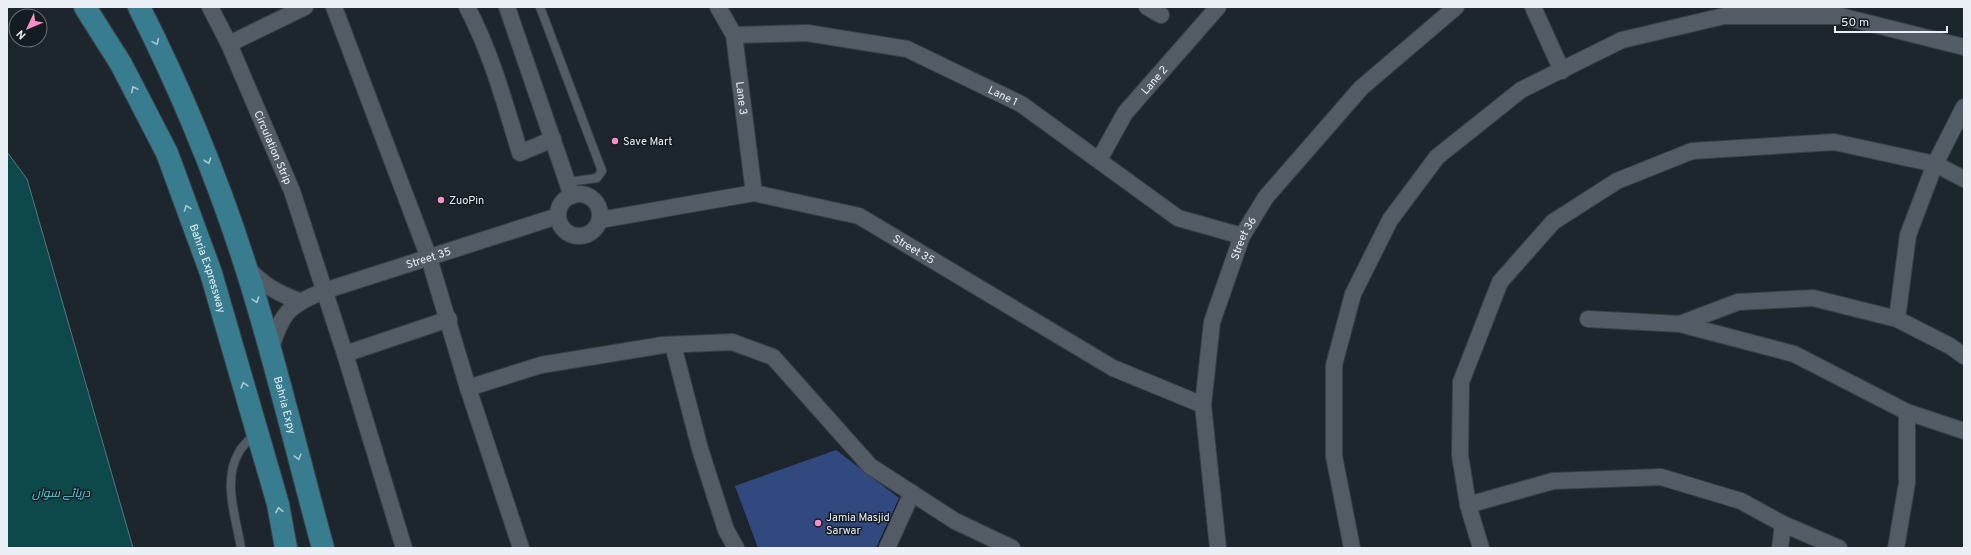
<svg xmlns="http://www.w3.org/2000/svg" width="1971" height="555" font-family="Overpass,Cairo,sans-serif">
  <defs>
    <filter id="shadow"><feDropShadow dx="2.5" dy="4.5" stdDeviation="1" flood-color="#0009"/></filter>
  </defs>
  <rect width="100%" height="100%" fill="#1d262d"/>
  <path fill="#0d494b" stroke="#4f7b7e" d="M7 152 27 179 133 548H7Z"/>
  <path fill="#304a80" filter="url(#shadow)" d="M836 450 899 498 876 548H758L735 486Z"/>
  <g fill="none" stroke-linecap="round" stroke-linejoin="round">
    <g stroke="#394046" stroke-width="10">
      <path id="lane" d="M540 7 602 171 597 178 568 182
        M241 548C236 517 222 481 239 452 243 445 250 439 255 434"/>
    </g>
    <g stroke="#394046" stroke-width="18">
      <g id="street">
        <path id="s1" d="M210 7 229 44 292 191 345 354 404 548"/>
        <path d="M334 7 429 258 468 388 521 548"/>
        <path d="M467 7C491 52 505 104 520 153L553 139"/>
        <path d="M507 7 572 196"/>
        <path id="s2" d="M718 7 734 35 754 193"/>
        <path d="M1147 7 1161 15"/>
        <path d="M1533 7 1562 71"/>
        <path id="s3" d="M734 35 807 33 907 49 1021 104 1178 218 1242 236"/>
        <path d="M229 44 305 7"/>
        <path id="s4" d="M1099 160 1125 113 1218 7"/>
        <circle cx="579" cy="215" r="21"/>
        <path id="s5" d="M600 220 754 193 859 216 1113 368 1203 405"/>
        <path d="M247 267C261 284 278 294 300 301"/>
        <path d="M1588 319 1680 324 1794 354 1907 412 1964 431"/>
        <path d="M1897 319 1908 235 1935 164 1964 107"/>
        <path d="M1680 324 1738 302 1813 298 1897 319 1950 346 1964 356"/>
        <path d="M673 345 700 449 726 530 736 548"/>
        <path id="s6" d="M270 351C282 313 287 306 324 291L558 216"/>
        <path d="M345 354 449 319"/>
        <path d="M468 388 541 365 663 345 732 342 773 357 870 466 955 521 1012 548"/>
        <path d="M1468 505 1553 481 1661 477 1741 501 1783 524 1839 548"/>
        <path d="M887 548 912 493"/>
        <path id="s7" d="M1218 548 1203 405 1212 322 1242 236 1266 197 1361 88 1456 7"/>
        <path d="M1352 548 1334 456V365L1353 294 1390 220 1437 157 1521 90 1622 40 1724 16H1840L1964 47"/>
        <path d="M1481 548 1468 505 1460 455 1461 382 1500 282 1553 222 1617 181 1692 151 1834 142 1935 164 1964 179"/>
        <path d="M1780 548 1783 524"/>
        <path d="M1896 548 1907 483V412"/>
      </g>
    </g>
    <g stroke="#394046" stroke-width="24">
      <g id="primary">
        <path id="s8" d="M85 7 121 64 167 153 211 273 278 504 286 548"/>
        <path id="s9" d="M139 7C188 104 231 212 261 317 283 393 302 471 323 548"/>
      </g>
    </g>
    <use href="#lane" stroke="#535c64" stroke-width="8"/>
    <use href="#street" stroke="#535c64" stroke-width="16"/>
    <use href="#primary" stroke="#387c90" stroke-width="22"/>
  </g>
  <defs><path id="oneway-chevron" d="M-2-3.5L2.5 0L-2 3.5" fill="none" stroke-width="1.6" stroke-linecap="round" stroke-linejoin="round"/></defs>
  <g stroke="#abc7d1">
    <use href="#oneway-chevron" transform="translate(156 42) rotate(66)"/>
    <use href="#oneway-chevron" transform="translate(134 89) rotate(-117)"/>
    <use href="#oneway-chevron" transform="translate(208 161) rotate(71)"/>
    <use href="#oneway-chevron" transform="translate(187 208) rotate(-110)"/>
    <use href="#oneway-chevron" transform="translate(256 300) rotate(72)"/>
    <use href="#oneway-chevron" transform="translate(244 385) rotate(-106)"/>
    <use href="#oneway-chevron" transform="translate(298 457) rotate(75)"/>
    <use href="#oneway-chevron" transform="translate(279 510) rotate(-101)"/>
  </g>
  <g fill="#fb8fc5" stroke="#141c23" stroke-width="1.5">
    <circle cx="615" cy="141" r="4"/>
    <circle cx="441" cy="200" r="4"/>
    <circle cx="818" cy="523" r="4"/>
  </g>
  <g text-anchor="middle" stroke-width="3" stroke-linejoin="round" paint-order="stroke">
    <g font-size="11" fill="#e9eff4" stroke="#141c23">
      <text dy="4" stroke="none"><textPath href="#s4" startOffset="98">Lane 2</textPath></text>
      <text dy="4" stroke="none"><textPath href="#s3" startOffset="281">Lane 1</textPath></text>
      <text dy="4" stroke="none"><textPath href="#s2" startOffset="96">Lane 3</textPath></text>
      <text dy="4" stroke="none"><textPath href="#s1" startOffset="154">Circulation Strip</textPath></text>
      <text dy="4" stroke="none"><textPath href="#s7" startOffset="317">Street 36</textPath></text>
      <text dy="4" stroke="none"><textPath href="#s5" startOffset="328">Street 35</textPath></text>
      <text dy="4" stroke="none"><textPath href="#s6" startOffset="195">Street 35</textPath></text>
      <text dy="4" stroke="none"><textPath href="#s8" startOffset="290">Bahria Expressway</textPath></text>
      <text dy="4" stroke="none"><textPath href="#s9" startOffset="425">Bahria Expy</textPath></text>
    </g>
    <g font-size="11" fill="#e9eff4" stroke="#141c23" text-anchor="start">
      <text x="623" y="145">Save Mart</text>
      <text x="449" y="204">ZuoPin</text>
      <text x="826" y="521">Jamia Masjid<tspan x="826" dy="13">Sarwar</tspan></text>
    </g>
    <g font-size="12" font-style="italic" fill="#43dee4" stroke="#141c23">
      <text x="61" y="497">دریائے سواں</text>
    </g>
  </g>
  <rect width="1971" height="555" fill="none" stroke="#e9eff4" stroke-width="16"/>
  <g transform="translate(28 28) rotate(226)"><circle r="19" fill="#141c23" stroke="#697077"/>
  <path d="M0-3L7 15L0 10L-7 15Z" fill="#fb8fc5"/>
  <text y="-6" font-size="11" font-weight="bold" text-anchor="middle" fill="#e9eff4">N</text>
  </g>
  <path d="M1835 26v6h112v-6" fill="none" stroke="#e9eff4" stroke-width="2"/>
  <text x="1841" y="26" font-size="12" fill="#e9eff4" stroke="#141c23" stroke-width="3" paint-order="stroke">50 m</text>
</svg>
